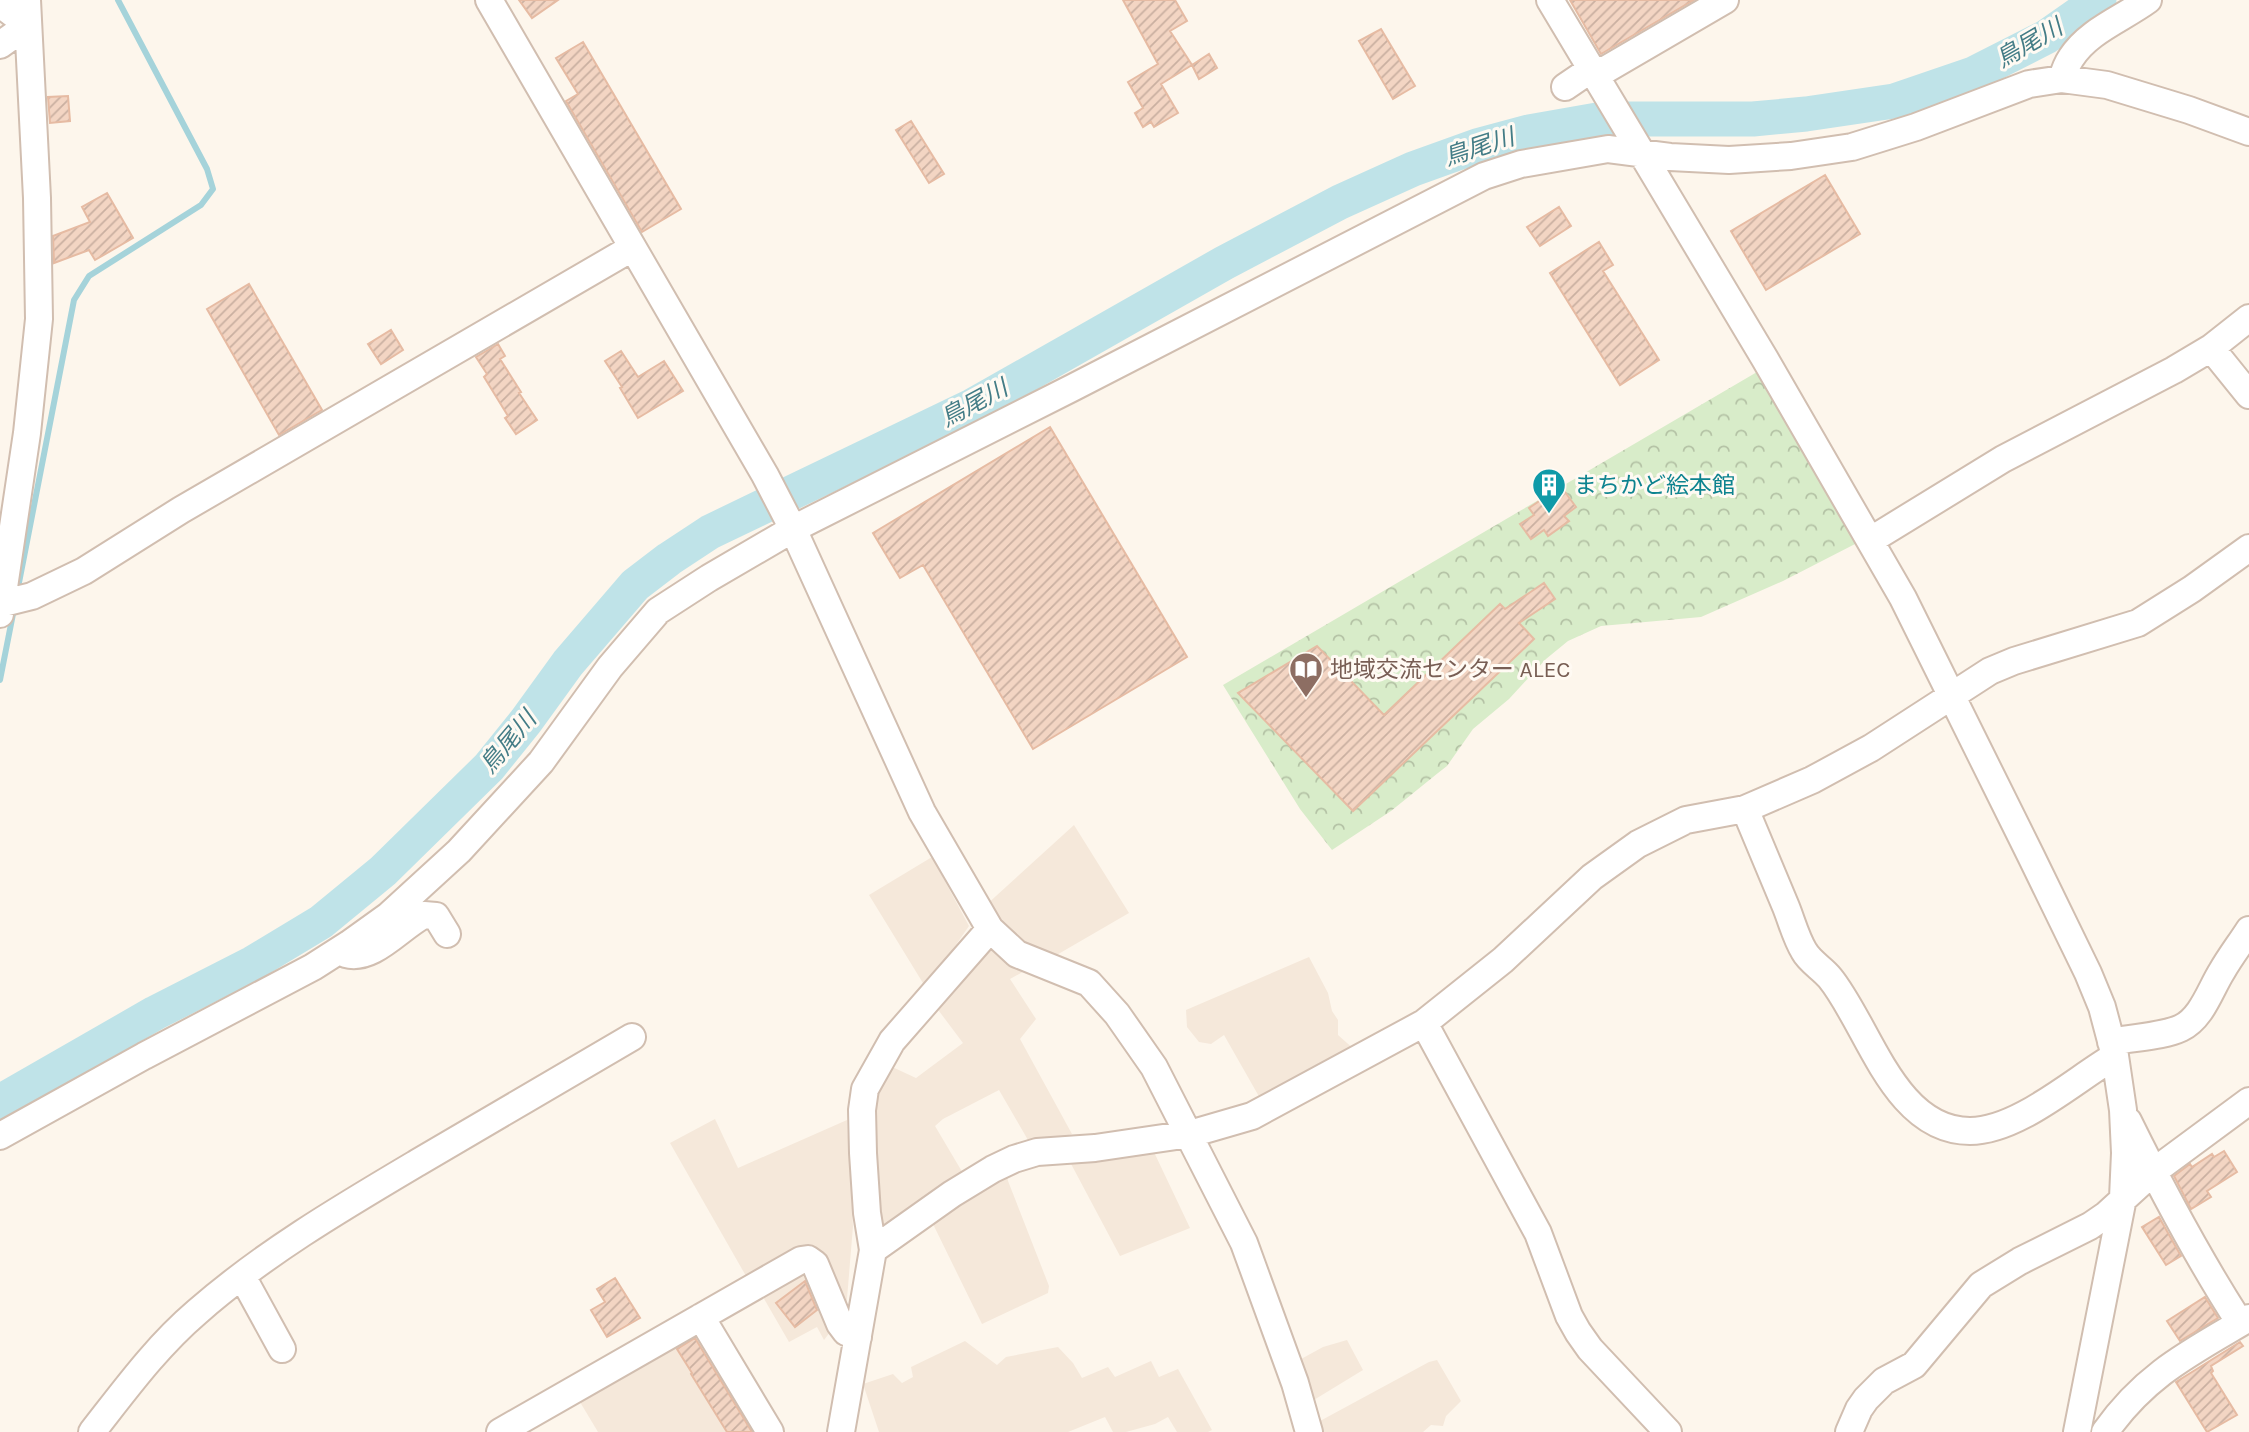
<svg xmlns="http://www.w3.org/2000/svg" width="2249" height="1432" font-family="Karla,'Noto Sans JP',sans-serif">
  <defs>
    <pattern id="park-crowns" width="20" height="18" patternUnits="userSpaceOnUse" patternTransform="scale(1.75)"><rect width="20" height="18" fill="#d8ecc9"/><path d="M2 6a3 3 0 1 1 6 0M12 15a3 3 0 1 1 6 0" fill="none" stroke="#b4c2a5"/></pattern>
    <pattern id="building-hatch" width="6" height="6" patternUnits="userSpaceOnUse" patternTransform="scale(1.75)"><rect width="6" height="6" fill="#f3d5c3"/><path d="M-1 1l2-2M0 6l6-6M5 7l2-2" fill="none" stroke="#cab0a1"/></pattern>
  </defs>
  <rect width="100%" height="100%" fill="#fdf6ec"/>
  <path fill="#f5e8da" d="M1074 825 1129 913 1048 960 1018 943 985 906Z
    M932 857 969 926 926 988 869 895Z
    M989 945 1028 969 1010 979 1036 1019 1020 1039 1072 1134 1032 1147 999 1090 943 1119 935 1126 964 1175 885 1230 875 1225 872 1105 888 1065 916 1078 963 1043 936 1007Z
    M1309 957 1328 993 1332 1011 1338 1020V1035L1356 1051 1261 1100 1224 1035 1211 1044 1199 1042 1187 1027 1186 1010Z
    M715 1119 738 1168 847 1120 853 1226 846 1311 824 1340 817 1327 789 1342 759 1290 750 1283 670 1143Z
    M1153 1150 1190 1228 1120 1256 1070 1162Z
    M1006 1169 1008 1181 1049 1286 1048 1293 982 1324 932 1222Z
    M709 1319 776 1432H598L577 1397Z
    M1347 1340 1363 1370 1304 1406 1292 1364 1323 1347Z
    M965 1341 997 1365 1006 1357 1058 1347 1073 1363 1082 1378 1108 1367 1115 1377 1151 1361 1159 1377 1178 1369 1212 1430 1208 1432H1177L1168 1417 1155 1424 1126 1432H1113L1105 1417 1068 1432H879L863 1384 893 1374 902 1383 913 1377 911 1367Z
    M1437 1360 1461 1401 1446 1416 1443 1426 1431 1425 1423 1432H1307L1301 1415 1320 1421 1429 1362Z"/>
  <path fill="url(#park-crowns)" d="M1757 372 1857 543 1783 581 1701 617 1601 626 1568 641 1546 659 1509 699 1473 729 1447 766 1438 773 1391 811 1332 850 1300 809 1223 685Z"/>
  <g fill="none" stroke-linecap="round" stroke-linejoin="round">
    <path stroke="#a5d3da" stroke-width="6" d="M17 593 74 300 89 276 201 205 213 189 207 169 118 0
      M0 680 13 614"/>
    <path stroke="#bfe3e8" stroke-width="35" d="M0 1102 155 1013 253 963 321 922 383 871 489 767 526 721 568 663 635 585 669 559 710 532 972 406 1224 263 1340 202 1413 169 1477 146 1529 132 1603 119H1753L1806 114 1894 101 1973 74 2046 37 2099 0"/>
  </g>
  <path fill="url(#building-hatch)" stroke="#e6bba3" stroke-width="2" d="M519 0H558L532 18Z
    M1123 0H1175L1187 21 1170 31 1192 65 1161 84 1178 113 1154 127 1151 122 1143 127 1135 113 1143 108 1128 82 1158 64Z
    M1570 0H1694L1601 54Z
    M1381 29 1415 86 1393 99 1359 41Z
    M583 42 681 209 642 232 566 101 578 94 556 58Z
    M1209 54 1217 68 1199 79 1192 65Z
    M68 96 70 121 50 123 48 97Z
    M911 121 944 174 929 183 896 130Z
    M1825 175 1860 234 1766 290 1731 231Z
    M107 193 133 238 95 260 89 250 54 263 53 236 90 222 82 207Z
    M1559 207 1571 226 1540 246 1527 227Z
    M1599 242 1613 265 1603 271 1659 360 1620 385 1550 273Z
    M249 284 322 410 279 435 207 309Z
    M391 330 403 350 381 364 368 344Z
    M498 344 505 356 500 359 521 392 519 393 537 420 516 434 505 418 508 416 484 377 487 374 476 357Z
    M621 351 638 377 664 361 683 391 638 418 620 388 622 387 605 361Z
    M1050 427 1187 657 1033 749 923 565 900 578 873 533Z
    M1565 492 1576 507 1564 516 1569 521 1548 536 1544 530 1531 539 1520 524 1534 515 1529 508 1550 494 1554 500Z
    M1544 583 1555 599 1519 623 1534 639 1353 811 1238 693 1317 646 1384 715 1500 604 1505 609Z
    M2224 1151 2237 1172 2207 1191 2211 1197 2191 1209 2174 1176 2190 1164 2192 1167 2212 1154 2214 1157Z
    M2159 1217 2181 1256 2166 1265 2142 1227Z
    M615 1278 640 1318 607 1337 591 1310 605 1302 597 1289Z
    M805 1281 817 1310 795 1327 776 1303Z
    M2205 1297 2218 1318 2180 1341 2167 1321Z
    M695 1338 752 1432H727L691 1374 692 1373 677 1349Z
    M2240 1342 2243 1346 2211 1366 2213 1371 2211 1373 2237 1415 2207 1432 2176 1382Z"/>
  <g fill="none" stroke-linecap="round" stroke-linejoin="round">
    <g stroke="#d1beb0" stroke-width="30">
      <path id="minor" d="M489 0 765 475 793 529 922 812 990 929 1017 954 1089 983 1117 1014 1154 1067 1244 1243 1295 1383 1309 1432
        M1550 0 1765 359 1903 598 2031 856 2088 973 2102 1007 2115 1056 2123 1110 2125 1153 2123 1198 2077 1432
        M0 4 28 25
        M0 45 28 25
        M2062 79C2064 72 2067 64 2071 58 2088 31 2122 19 2148 0
        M1565 87 1590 70H1605L1725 0
        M2249 318 2211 348 2249 395
        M1871 540 2003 459 2174 370 2211 348
        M0 604 32 596 84 571 181 510 632 248
        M0 614 27 433 39 319 37 198 27 0
        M1745 809C1759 842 1772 874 1786 907 1792 922 1796 938 1804 951 1810 962 1822 968 1830 978 1869 1026 1894 1131 1970 1131 2018 1131 2074 1080 2115 1056
        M346 954C373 962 401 926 424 915L436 916 447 934
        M1424 1023 1538 1233 1569 1316 1578 1332 1590 1349 1668 1432
        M2111 1042C2132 1037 2162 1037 2181 1028 2202 1018 2210 990 2222 971 2230 957 2240 944 2249 930
        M2128 1121C2162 1190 2198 1258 2240 1323
        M0 1136 144 1056 313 967 349 944 388 916 459 851 541 762 610 667 658 611 709 578 793 529 1072 388 1484 176 1521 164 1608 149 1670 157 1729 160 1791 156 1852 147 1916 127 2029 84 2062 79 2107 85 2189 110 2249 132
        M873 1250 952 1194 993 1169 1014 1159 1037 1152 1095 1148 1190 1134 1252 1116 1424 1023 1503 960 1592 877 1638 844 1686 820 1745 809 1812 780 1871 748 1990 671 2014 661 2138 623 2192 589 2249 548
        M242 1276 282 1349
        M701 1317 770 1432
        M92 1432C125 1390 156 1347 197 1312 263 1254 341 1208 417 1163 489 1121 560 1079 632 1037
        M500 1432 801 1260 808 1259 815 1264 840 1324 846 1332 858 1337
        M841 1432 873 1250 867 1213 863 1153 862 1110 865 1089 892 1041 990 929
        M1849 1432 1859 1409 1866 1399 1884 1381 1914 1365 1981 1285 2020 1261 2090 1226 2106 1215 2153 1172 2249 1101
        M2105 1432C2146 1374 2190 1353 2249 1318"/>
    </g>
    <use href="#minor" stroke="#fff" stroke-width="26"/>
  </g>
  <defs>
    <g id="building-pin" transform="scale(1.75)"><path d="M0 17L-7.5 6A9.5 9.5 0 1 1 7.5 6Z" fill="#0f9aa8" stroke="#fffaf3"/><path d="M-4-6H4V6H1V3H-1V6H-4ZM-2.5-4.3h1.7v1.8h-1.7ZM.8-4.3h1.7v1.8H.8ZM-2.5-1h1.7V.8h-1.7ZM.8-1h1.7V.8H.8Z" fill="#fff"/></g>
    <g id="library-pin" transform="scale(1.75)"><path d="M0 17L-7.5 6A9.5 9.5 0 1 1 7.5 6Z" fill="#8d6e63" stroke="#fffaf3"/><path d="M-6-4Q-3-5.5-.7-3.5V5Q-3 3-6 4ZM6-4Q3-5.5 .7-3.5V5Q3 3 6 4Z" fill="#fff"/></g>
  </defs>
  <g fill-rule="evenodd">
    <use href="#building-pin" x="1549" y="485"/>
    <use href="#library-pin" x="1306" y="669"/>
  </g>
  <g text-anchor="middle" stroke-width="6" stroke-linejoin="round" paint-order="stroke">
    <g font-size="23" fill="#0d838f" stroke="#fffaf3" text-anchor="start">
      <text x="1574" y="493">まちかど絵本館</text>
    </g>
    <g font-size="23" fill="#785e54" stroke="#fffaf3" text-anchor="start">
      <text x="1330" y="677">地域交流センター ALEC</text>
    </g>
    <g font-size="24" font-style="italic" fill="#437c86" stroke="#fffaf3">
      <text transform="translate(2029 43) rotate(-30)" y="8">鳥尾川</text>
      <text transform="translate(1479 147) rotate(-18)" y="8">鳥尾川</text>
      <text transform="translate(974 403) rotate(-28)" y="8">鳥尾川</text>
      <text transform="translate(508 742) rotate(-50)" y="8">鳥尾川</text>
    </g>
  </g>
</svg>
